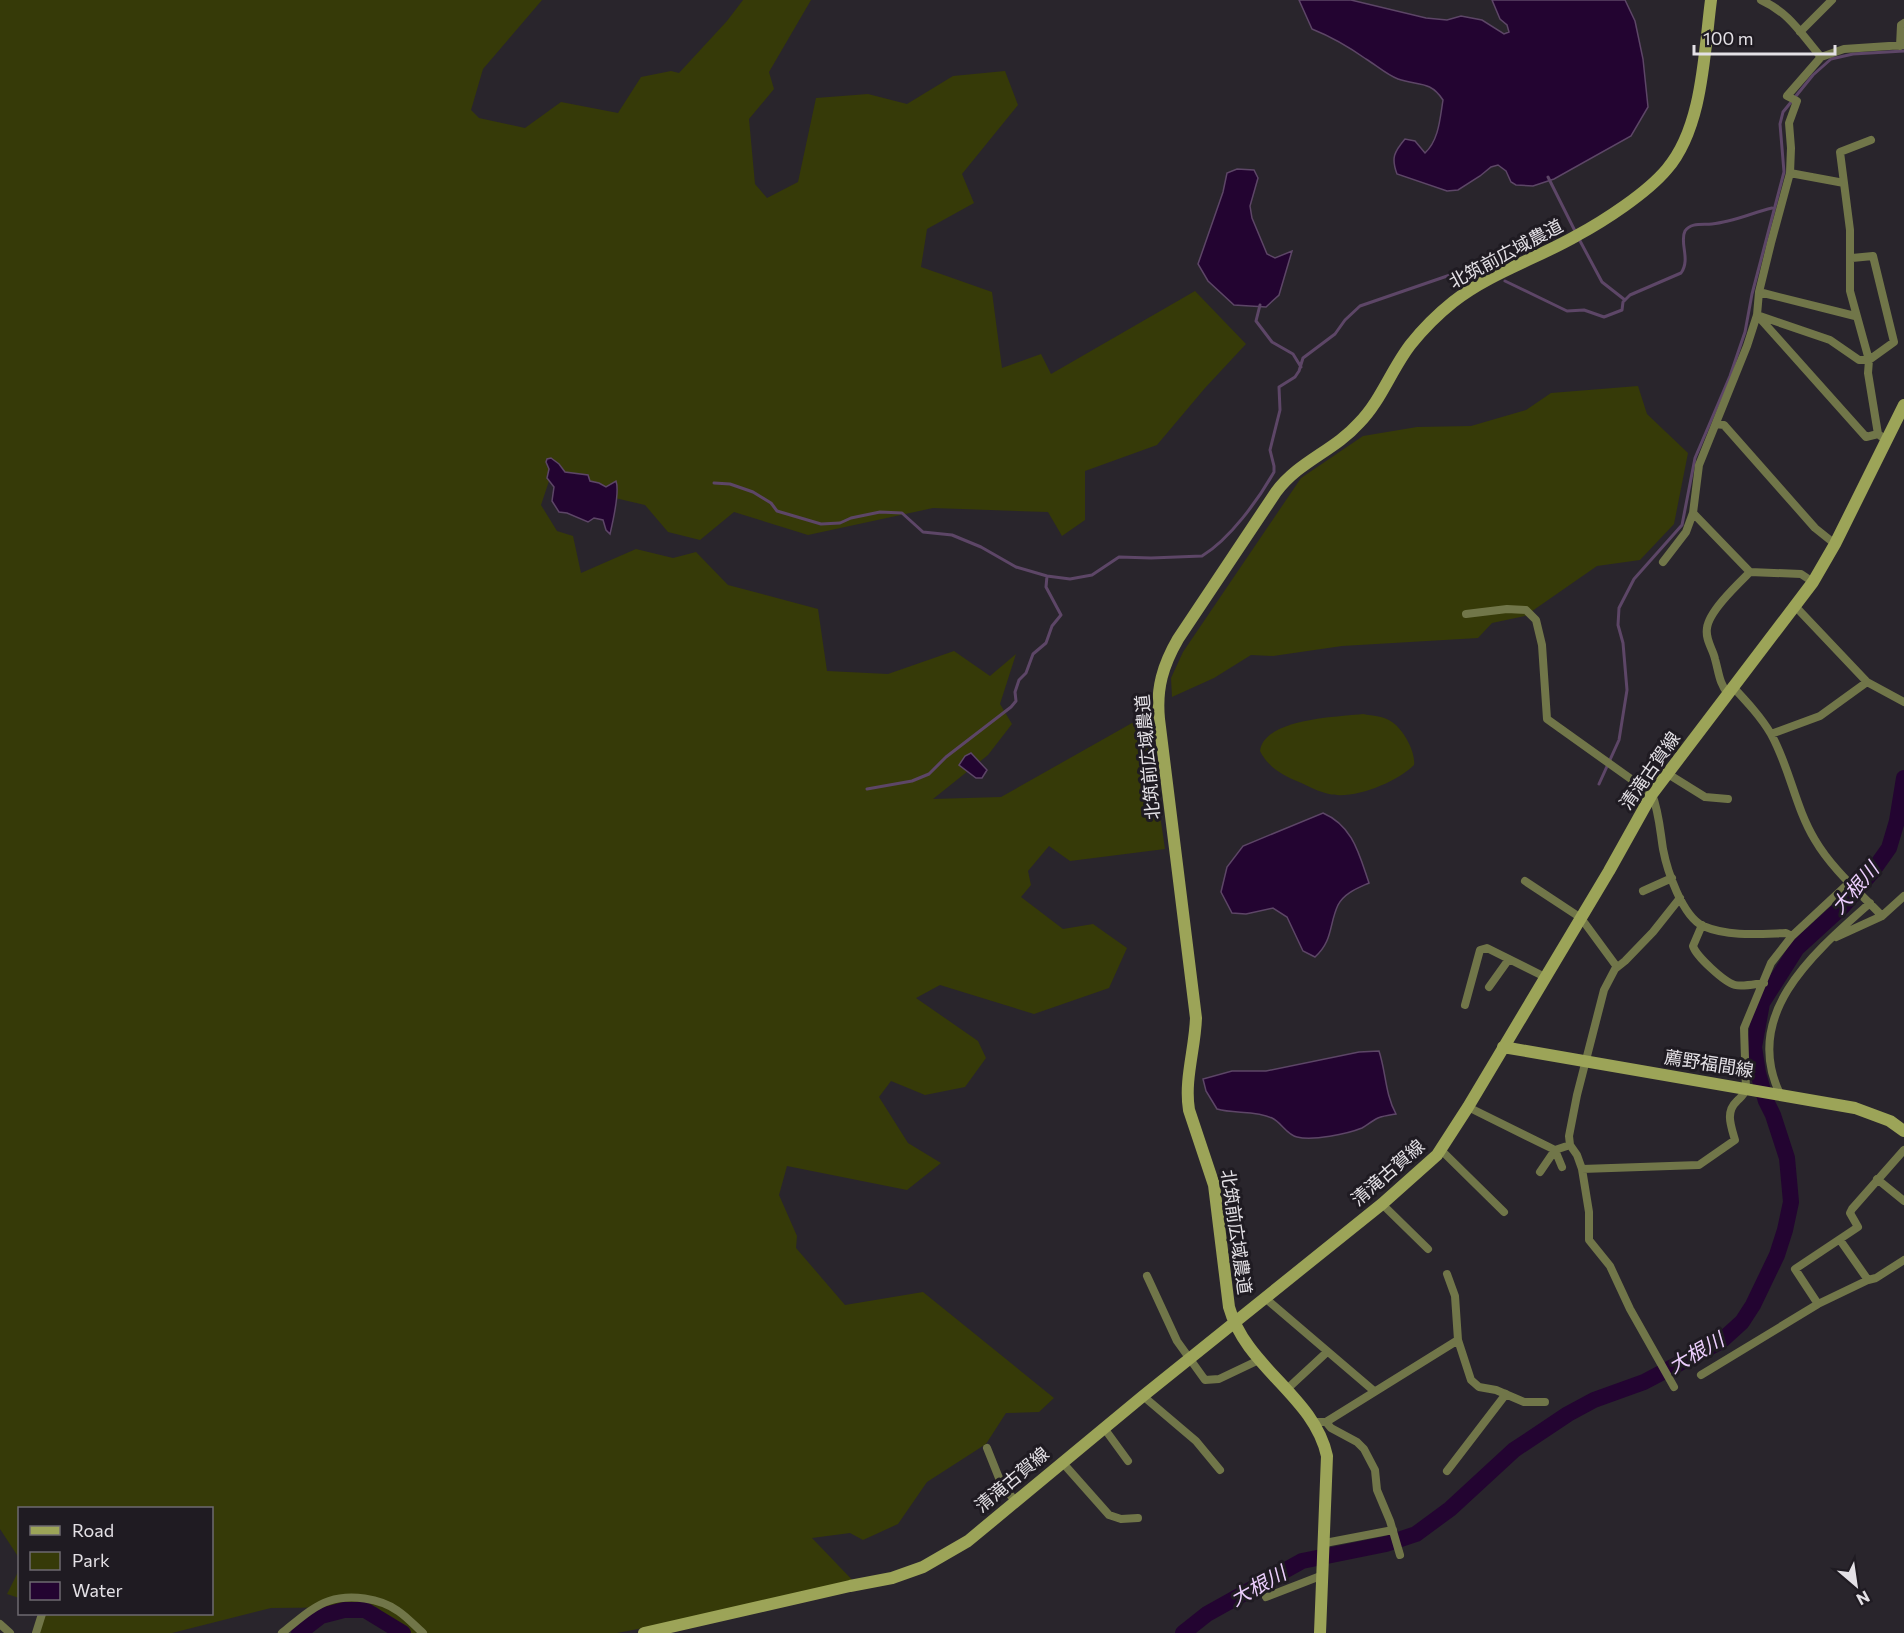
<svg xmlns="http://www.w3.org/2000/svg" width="1904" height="1633" font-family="Commissioner,'Noto Sans JP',sans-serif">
  <rect width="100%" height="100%" fill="#29252c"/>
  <path fill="#363a08" d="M0 0H542L483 69 471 110 479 118 525 128 561 102 618 113 641 77 671 71 679 73 727 21 743 0H811L769 72 774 89 749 119 755 184 767 198 798 182 816 98 868 94 907 104 953 76 1005 71 1018 105 962 174 974 203 927 229 921 267 992 292 1002 368 1041 354 1051 374 1195 291 1246 344 1205 388 1157 445 1085 471V520L1062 536 1048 512 933 508 808 535 734 512 700 540 668 532 645 505 572 488 550 478 541 505 557 531 573 536 581 573 636 549 673 558 696 552 728 585 818 609 827 671 888 674 954 651 990 676 1016 654 1000 704 1012 724 988 755 933 799 1001 797 1132 723 1147 727 1165 849 1070 861 1049 846 1028 871 1031 885 1021 897 1063 929 1093 924 1127 948 1109 988 1034 1014 940 985 916 998 978 1041 986 1058 965 1087 925 1095 891 1081 879 1097 908 1143 941 1163 907 1190 787 1166 779 1195 797 1236 796 1248 845 1305 923 1292 1054 1398 1039 1412 1006 1413 986 1444 927 1482 898 1524 863 1540 850 1533 812 1538 859 1587 617 1633H409L376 1607 271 1608 172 1633H34L42 1614H212V1508H20L19 1558 0 1529Z
    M1638 386 1647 414 1688 453 1674 524 1640 560 1597 566 1525 616 1492 623 1478 638 1342 646 1273 656 1251 655 1214 678 1172 697 1171 678 1183 652 1301 478 1363 436 1417 427 1471 426 1526 410 1551 393Z
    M1363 714C1373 716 1384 716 1392 722 1403 729 1416 752 1414 765 1397 782 1354 800 1329 794 1319 792 1308 786 1299 782 1282 775 1268 767 1260 751 1264 718 1339 717 1363 714Z
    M19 1570V1598L7 1594Z"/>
  <path fill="#230431" stroke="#5d4667" stroke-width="1.5" d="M1299 0H1351L1426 18 1447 20 1461 16 1482 20 1504 34 1509 32 1507 25 1500 19 1492 0H1625L1635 21 1643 59 1648 107 1631 136 1554 179 1533 186 1516 185 1511 182 1506 171 1498 165 1491 167 1480 176 1458 190 1447 191 1397 174C1391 158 1394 152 1405 139L1415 141 1425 153C1439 140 1440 118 1443 100 1430 80 1418 86 1398 79 1387 75 1376 65 1366 59 1349 47 1332 37 1312 29Z
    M1237 169 1254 170 1258 178 1250 206 1252 218 1267 254 1275 258 1292 251 1279 295 1266 307 1234 305 1208 281 1198 264 1223 192 1227 173Z
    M551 458 559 464 565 472 588 475 590 481 599 483 606 487 616 481C620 492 613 521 610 534L606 530 603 520 594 518 588 522 567 513 559 512 552 501 554 487 547 478 549 469 546 462 547 459Z
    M971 753 987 770 982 778H976L959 765 965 756Z
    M1323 813C1353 826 1359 854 1369 883 1358 888 1344 893 1338 905 1329 924 1333 941 1315 957L1303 951 1287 917 1273 908 1246 914 1232 913 1221 892 1227 867 1243 846Z
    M1379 1051C1386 1072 1385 1094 1396 1114 1390 1115 1383 1116 1378 1118 1372 1121 1367 1125 1362 1128 1347 1134 1313 1141 1297 1137 1287 1135 1281 1122 1272 1118 1255 1110 1234 1114 1217 1109L1206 1091 1203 1079 1232 1071H1266L1359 1052Z"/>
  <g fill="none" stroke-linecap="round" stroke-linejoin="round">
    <path stroke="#5d4667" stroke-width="3" d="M1548 177 1576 233
      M1579 239 1602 282 1625 300
      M1505 281 1567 311 1584 310 1604 317 1622 310 1623 302 1630 295 1681 273C1691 259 1679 242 1685 231 1691 222 1703 225 1712 224 1732 222 1752 213 1772 208
      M1260 305 1256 321 1272 342 1293 354 1301 367
      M714 483 730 484 753 492 771 503 777 511 821 524 840 523 851 518 880 512 902 513 923 532 952 535 981 547 1016 567 1047 576 1070 579 1092 575 1119 557 1151 558 1202 556C1230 539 1258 500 1274 472V466L1270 450 1280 410 1279 387 1295 377 1299 371 1303 358 1335 334 1345 320 1360 306 1453 274C1462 274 1470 279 1478 278
      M1599 784 1619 740 1627 690 1623 643 1618 625 1619 608 1634 579 1682 525 1695 458 1730 376 1745 332 1752 294 1784 172 1780 124 1783 112 1813 75 1831 59 1853 54 1904 51
      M867 789 912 781 929 774 946 757 1011 707 1016 701 1015 692 1019 680 1026 673 1033 654 1046 643 1052 626 1061 615 1046 587 1047 576"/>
    <path stroke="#230431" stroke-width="16" d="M299 1633 321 1616 344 1610H365L403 1633
      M1183 1633 1207 1614 1302 1561 1386 1544 1416 1534 1450 1509 1514 1450 1568 1414 1594 1400 1644 1382 1720 1342 1742 1322 1753 1305 1777 1255 1785 1230 1791 1202 1787 1158 1773 1115 1766 1101 1758 1073 1754 1047 1762 1003 1797 948 1843 906 1872 872 1889 848 1897 821 1904 778"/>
    <path stroke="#717649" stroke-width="8" d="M1761 0C1790 13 1801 34 1821 57
      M1800 32 1832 0
      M1900 46 1901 25 1904 23
      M1790 173 1844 183 1850 230V291L1869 360 1868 373 1878 434 1886 440
      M1844 183 1840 152 1871 140
      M1759 292 1855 316
      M1757 315 1830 340 1859 360H1869L1894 342 1873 256 1852 258
      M1757 315 1866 437 1878 434
      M1716 424 1724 425 1815 528 1835 544
      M1663 562 1686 532 1693 513
      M1813 582 1801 574 1750 572 1693 513 1699 465 1747 346 1757 315 1759 292 1771 243 1790 173 1791 148 1789 123 1797 101 1787 96 1821 57 1844 49 1904 45
      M1794 605 1867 682 1904 702
      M1466 614 1507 609 1526 610 1536 620 1542 645 1547 719 1652 794C1659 812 1660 830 1663 849 1667 870 1682 916 1703 926 1729 937 1759 934 1786 933L1792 936
      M1733 687C1747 702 1761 717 1771 734 1790 768 1795 807 1815 840 1832 869 1859 892 1882 916
      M1728 694C1719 683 1719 673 1715 659 1713 649 1705 640 1707 628 1709 611 1738 584 1750 572
      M1771 734 1820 716 1867 682
      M1668 774 1705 797 1728 799
      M1525 881 1581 918 1617 967
      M1643 891 1672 878
      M1702 925 1693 946C1696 956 1724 982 1735 985 1743 987 1755 984 1764 983
      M1836 937 1882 916 1904 896
      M1489 987 1509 959
      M1465 1005 1480 950 1487 948 1545 977
      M1780 1094C1741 1013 1816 951 1870 903
      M1468 1107 1555 1150 1570 1145
      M1441 1150 1504 1212
      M1555 1150 1562 1167
      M1582 1169 1699 1165 1735 1140C1731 1126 1725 1112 1737 1101 1742 1096 1744 1095 1746 1089L1744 1028 1771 963 1792 936 1849 883
      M1540 1172 1555 1150
      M1877 1179 1904 1201
      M1382 1204 1428 1249
      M1447 1274 1455 1296 1458 1340 1471 1380 1479 1387 1496 1390 1524 1402H1545
      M1147 1276 1177 1341 1205 1380 1219 1379 1259 1360
      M1868 1280 1876 1278 1904 1260
      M1265 1298 1374 1391
      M1818 1304 1795 1269 1858 1227 1850 1213 1852 1209 1904 1150
      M1701 1375 1818 1304 1868 1280 1840 1240
      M1674 1387 1630 1309 1610 1266 1589 1240V1212L1582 1169 1577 1155 1570 1145 1569 1136 1577 1095 1604 990 1615 969 1625 961 1653 932 1680 898
      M1286 1390 1327 1352
      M1143 1396 1196 1441 1220 1470
      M1313 1422H1326L1458 1340
      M1326 1422 1331 1428 1357 1442 1364 1449 1375 1470 1377 1490 1390 1521 1400 1555
      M1104 1428 1128 1461
      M987 1448 1001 1483 1015 1501
      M1062 1462 1109 1515 1121 1519 1138 1518
      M1447 1471 1506 1394
      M1325 1543 1393 1530
      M1266 1597 1323 1575
      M0 1624 10 1633
      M36 1633 42 1614
      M282 1633C296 1622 313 1606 329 1601 350 1594 380 1598 398 1611 407 1617 415 1626 423 1633"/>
    <path stroke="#9ca458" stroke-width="12" d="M1503 1047 1855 1108 1890 1121 1904 1131
      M644 1633 850 1586 892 1578 923 1567 968 1541 1143 1396 1382 1204 1437 1155 1468 1107 1609 871 1652 794 1813 582 1835 544 1904 405
      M1320 1633 1327 1456C1314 1396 1246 1368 1229 1307L1214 1185 1189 1110C1184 1080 1195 1049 1196 1018L1159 719C1156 688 1163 665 1178 639L1276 492C1299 461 1334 451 1359 423 1381 401 1392 368 1411 344 1423 329 1438 314 1453 302 1490 273 1536 259 1576 236 1604 221 1647 193 1667 169 1703 127 1704 53 1711 0"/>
  </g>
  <g text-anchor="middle" stroke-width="6" stroke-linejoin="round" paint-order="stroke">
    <g font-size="18" fill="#e4e1e6" stroke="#1f1b22">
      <text transform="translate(1506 254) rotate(-28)" y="6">北筑前広域農道</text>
      <text transform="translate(1148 757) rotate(-95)" y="6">北筑前広域農道</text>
      <text transform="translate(1650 771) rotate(-55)" y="6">清滝古賀線</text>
      <text transform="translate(1709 1064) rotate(9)" y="6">薦野福間線</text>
      <text transform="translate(1388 1173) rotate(-41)" y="6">清滝古賀線</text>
      <text transform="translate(1236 1232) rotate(82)" y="6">北筑前広域農道</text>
      <text transform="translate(1012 1480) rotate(-40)" y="6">清滝古賀線</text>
    </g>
    <g font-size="20" font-style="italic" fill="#edcffe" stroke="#1f1b22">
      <text transform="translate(1855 888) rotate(-49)" y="7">大根川</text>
      <text transform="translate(1696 1353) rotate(-30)" y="7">大根川</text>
      <text transform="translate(1258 1586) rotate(-29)" y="7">大根川</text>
    </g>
  </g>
  <rect x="18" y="1507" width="195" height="108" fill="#1f1b22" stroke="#6e6a70" stroke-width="1.5"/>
  <rect x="30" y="1526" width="30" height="9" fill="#9ca458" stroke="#6e6a70" stroke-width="1.5"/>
  <text x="72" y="1537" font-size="18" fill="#e4e1e6">Road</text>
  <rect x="30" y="1552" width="30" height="18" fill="#363a08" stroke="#6e6a70" stroke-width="1.5"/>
  <text x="72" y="1567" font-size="18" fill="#e4e1e6">Park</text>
  <rect x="30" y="1582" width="30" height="18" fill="#230431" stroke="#6e6a70" stroke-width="1.5"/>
  <text x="72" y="1597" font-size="18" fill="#e4e1e6">Water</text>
  <g transform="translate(1856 1585) rotate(151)" stroke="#1f1b22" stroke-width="4.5" paint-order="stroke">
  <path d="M0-4.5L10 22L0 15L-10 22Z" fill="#e4e1e6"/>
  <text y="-9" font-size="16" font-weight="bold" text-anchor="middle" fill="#e4e1e6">N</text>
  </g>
  <path d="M1694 45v9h141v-9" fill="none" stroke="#e4e1e6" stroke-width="3"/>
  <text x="1703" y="45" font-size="18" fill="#e4e1e6" stroke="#1f1b22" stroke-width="4.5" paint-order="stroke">100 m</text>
</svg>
